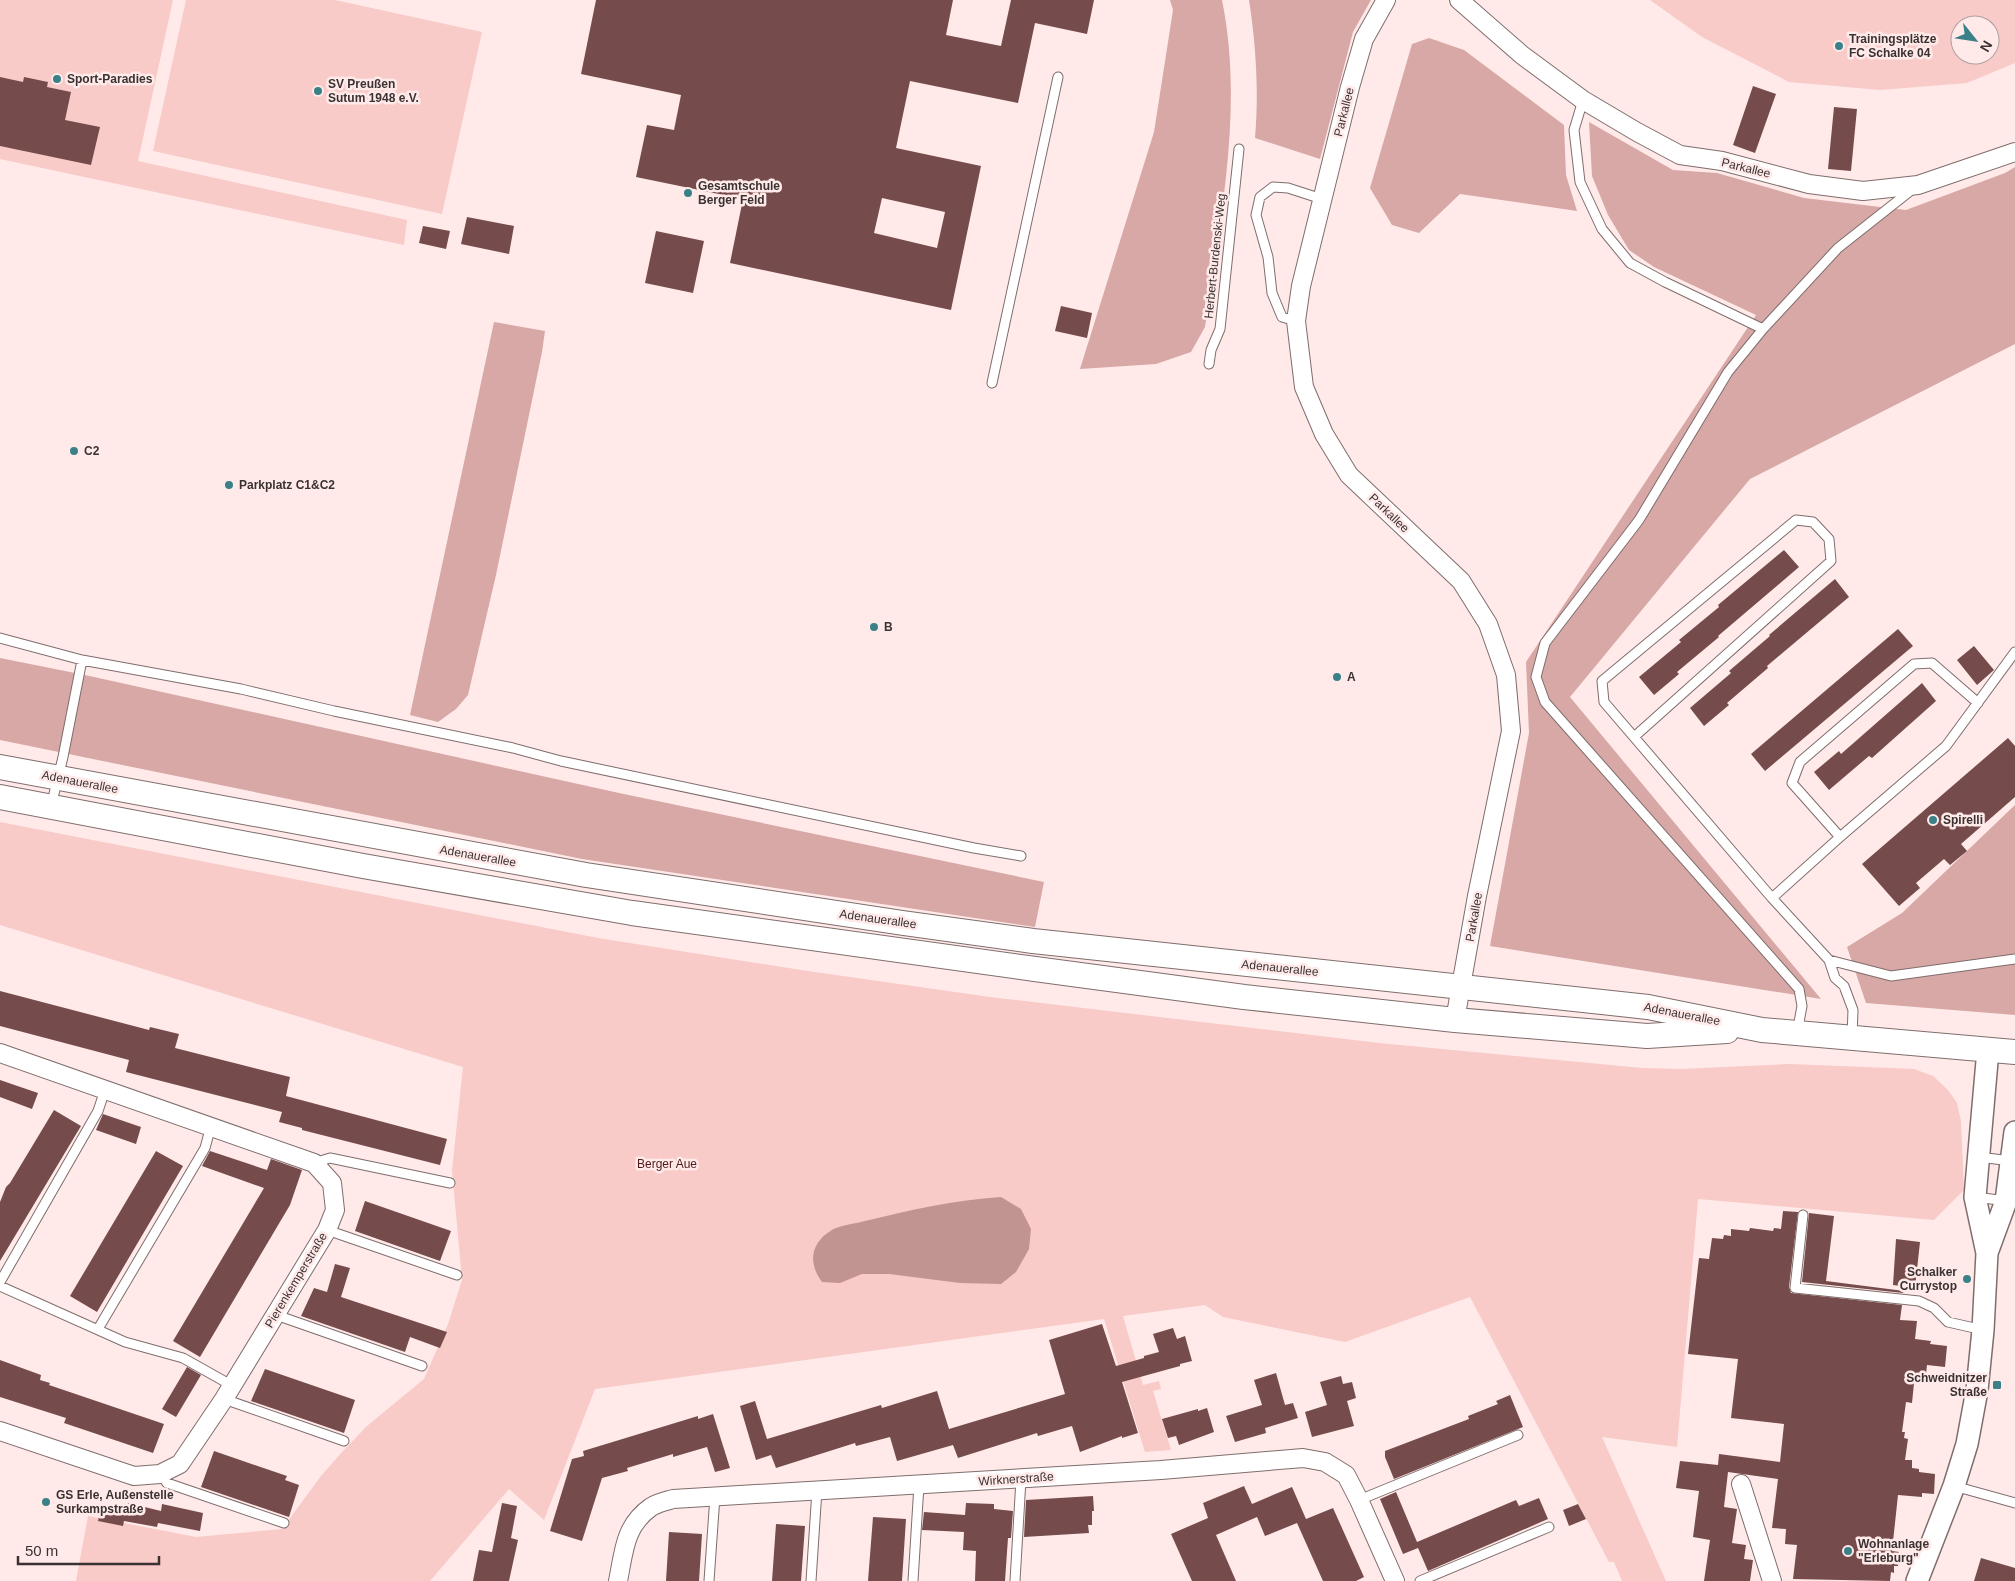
<svg xmlns="http://www.w3.org/2000/svg" width="2015" height="1581" font-family="Helvetica,sans-serif">
  <rect width="100%" height="100%" fill="#ffeae9"/>
  <path fill="#f8cac8" fill-rule="evenodd" d="M0 0H173L138 161 407 220 404 245 0 159Z
    M186 0H335L482 32 442 214 153 151Z
    M1650 0H2015V63L1967 83 1880 90 1789 82 1702 37ZM1960 25H1990V55H1960Z
    M0 822 598 938 801 970 990 997 1379 1043 1642 1068 1682 1069 1790 1064 1914 1069 1933 1076 1948 1090 1957 1103 1961 1121 1964 1190 1934 1220 1698 1199 1677 1447 1602 1437 1666 1581H1622L1614 1562H1609L1470 1297 1345 1342 1223 1317 1205 1305 1123 1316 1143 1385 1159 1381 1161 1389 1153 1391 1171 1450 1145 1452 1104 1319 595 1389 544 1520 509 1489 430 1581H76L88 1516 196 1537 282 1529 321 1476 342 1452 367 1426 424 1379 448 1324 462 1280 452 1170 463 1067 0 925Z"/>
  <path fill="#d7a8a6" d="M1170 0H1222C1244 108 1220 219 1205 327L1191 352 1156 364 1080 369 1154 132 1173 10Z
    M1249 0H1371L1353 32 1320 159 1255 138C1259 92 1256 45 1249 0Z
    M1429 38 1464 50 1564 125 1566 175 1577 211 1460 194 1419 233 1392 225 1370 188 1412 44Z
    M1589 122 1673 170 1717 173 1804 198 1906 210 2005 173 2015 167V344L1750 479 1570 697 1821 999 1490 946 1529 733 1526 662 1756 315 1654 267 1629 250 1608 215 1592 176Z
    M494 322 545 331 542 352 496 575 468 695 456 709 438 722 410 715Z
    M0 658 85 675 619 793 1044 882 1035 927 582 859 0 740Z
    M2015 805V1015L1866 1003 1847 947 1902 913Z"/>
  <path fill="#c19391" d="M1001 1197 1021 1209 1031 1229 1029 1249 1016 1272 1001 1284 960 1283 889 1274H862L840 1283 822 1282C808 1263 810 1243 832 1230 840 1225 855 1224 865 1221 911 1210 954 1200 1001 1197Z"/>
  <path fill="#754c4b" fill-rule="evenodd" d="M596 0H953L946 35 1001 46 1011 0H1094L1087 34 1035 23 1018 103 910 81 896 148 981 166 951 310 730 263 743 199 636 177 647 125 674 130 681 95 581 74ZM882 198 945 212 937 248 874 233Z
    M0 77 23 82 24 77 48 82 47 87 71 92 65 120 100 127 91 165 0 146Z
    M1753 86 1776 94 1755 153 1733 145Z
    M1834 107 1857 109 1851 171 1828 169Z
    M467 217 514 226 509 254 461 244Z
    M423 226 450 231 446 249 419 243Z
    M656 231 704 241 693 293 645 283Z
    M1061 306 1092 313 1087 338 1055 331Z
    M1784 550 1799 567 1718 636 1719 637 1677 672 1679 674 1654 695 1639 677 1681 642 1679 640 1719 607 1718 605Z
    M1835 579 1849 597 1767 666 1768 668 1727 703 1729 705 1704 726 1690 708 1731 673 1729 671 1770 636 1769 635Z
    M1898 629 1913 646 1765 771 1751 754Z
    M1974 646 1994 670 1977 685 1957 660Z
    M1922 683 1936 701 1872 758 1869 756 1829 790 1814 772 1839 751 1841 754Z
    M2008 738 2015 746V797L1961 844 1967 851 1950 865 1944 859 1916 883 1920 888 1899 906 1862 864Z
    M0 991 149 1030 150 1027 179 1034 175 1048 290 1077 286 1096 447 1139 440 1165 302 1130V1128L279 1122 282 1112 126 1072 129 1060 0 1026Z
    M0 1080 38 1093 32 1109 0 1097Z
    M54 1110 81 1126 0 1261V1202L6 1187 10 1183Z
    M103 1114 141 1127 136 1144 96 1130Z
    M156 1151 183 1166 97 1312 70 1296Z
    M210 1151 267 1170 271 1159 302 1170 290 1205 200 1357 173 1341 264 1188 202 1166Z
    M365 1201 451 1231 440 1261 355 1231Z
    M1783 1211 1798 1212 1789 1287 1791 1293 1902 1305 1900 1320 1917 1321 1915 1339 1931 1341 1930 1344 1947 1346 1945 1367 1927 1365 1926 1374 1915 1373 1912 1403 1906 1402 1902 1432H1905L1904 1438 1908 1439 1905 1460H1912V1468L1919 1469V1472L1935 1474 1934 1494 1922 1493V1497L1898 1495 1892 1551 1899 1552 1898 1566H1894V1573L1891 1572 1890 1581 1793 1579 1797 1545 1785 1544 1786 1529 1772 1528 1778 1479 1728 1472 1724 1507 1737 1509 1732 1543 1746 1545 1744 1559 1753 1560 1750 1581H1704L1710 1540 1693 1537 1699 1491 1676 1488 1680 1461 1718 1465 1719 1454 1780 1462 1784 1424 1731 1418 1738 1359 1688 1354 1699 1258 1709 1259 1712 1238 1723 1239 1724 1235 1731 1236V1229L1749 1231 1750 1228 1773 1231 1774 1228 1781 1229Z
    M1809 1213 1834 1216 1826 1281 1904 1291 1903 1293 1802 1282Z
    M1896 1239 1920 1242 1915 1288 1893 1285Z
    M335 1264 350 1268 341 1297 447 1332 440 1348 410 1337 405 1352 301 1316 314 1288 327 1292Z
    M1102 1324 1116 1366 1144 1358V1356L1159 1352 1153 1334 1173 1328 1177 1339 1185 1336 1192 1361 1180 1364V1366L1122 1382 1138 1433 1122 1438V1436L1080 1452 1072 1426 1038 1436 1037 1433 958 1458 953 1445 897 1461 890 1437 856 1446 855 1443 776 1468 771 1455 756 1460 740 1406 755 1401 767 1439 881 1405 882 1408 937 1391 949 1429 1065 1394 1049 1340Z
    M0 1360 41 1375 40 1380 50 1383 49 1385 164 1424 153 1453 64 1423 66 1418 0 1397Z
    M187 1367 201 1375 176 1417 162 1409Z
    M265 1369 355 1400 344 1433 251 1401Z
    M1276 1373 1285 1405 1293 1403 1298 1418 1265 1428 1266 1433 1235 1442 1226 1416 1262 1405 1254 1380Z
    M1341 1376 1343 1384 1352 1382 1356 1398 1347 1401 1354 1426 1312 1437 1305 1412 1327 1405 1320 1382Z
    M1510 1395 1523 1427 1394 1479 1385 1457V1451L1469 1419 1468 1416 1498 1404 1496 1401Z
    M1207 1408 1214 1432 1179 1445 1176 1436 1168 1438 1162 1419 1198 1409V1411Z
    M713 1414 730 1468 715 1472 707 1447 673 1457V1454L627 1468 628 1471 602 1478 582 1541 550 1531 572 1459 584 1456 583 1451 698 1416V1419Z
    M214 1451 287 1476 285 1480 299 1485 289 1517 201 1487Z
    M1244 1486 1252 1504 1292 1487 1306 1519 1333 1508 1364 1577 1356 1581H1323L1297 1523 1265 1536 1257 1517 1216 1535 1236 1581H1192L1171 1534 1208 1518 1203 1503Z
    M1396 1492 1417 1542 1516 1500 1519 1506 1539 1498 1548 1519 1428 1571 1418 1548 1403 1554 1380 1499Z
    M1093 1496 1094 1511H1092V1525H1088L1089 1533 1024 1537 1026 1500Z
    M128 1503 161 1511 162 1504 203 1513 200 1531 158 1523 157 1527 124 1521 123 1526 98 1521 102 1504 126 1510Z
    M502 1503 517 1506 511 1538 518 1540 509 1581H473L479 1550 492 1552Z
    M966 1503 994 1504V1509L1013 1511 1011 1538H1008L1005 1581H975L976 1551 963 1550 964 1532 922 1530 924 1512 965 1515Z
    M1578 1504 1586 1519 1569 1526 1563 1510Z
    M873 1517 906 1519 902 1581H868Z
    M776 1524 805 1526 801 1581H772Z
    M669 1532 702 1534 699 1581H666Z
    M1981 1558 2015 1568V1581H1974Z"/>
  <g fill="none" stroke-linecap="round" stroke-linejoin="round">
    <g stroke="#7f6d6c" stroke-width="11">
      <path id="service" d="M1583 100 1574 130 1580 182 1602 229 1630 263 1665 282 1763 329
        M1296 321 1282 317 1272 293 1268 257 1256 215 1260 197 1273 187 1288 188 1322 199
        M1209 364 1211 350 1220 329 1239 149
        M992 383 1058 77
        M0 638 82 660 241 689 334 711 513 748 561 761 974 848 1021 856
        M1634 737 1831 561 1829 539 1813 522 1796 520 1602 681 1604 702 1772 898
        M51 806 63 757 82 660
        M1840 837 1792 783 1800 762 1914 664 1932 663 1978 703
        M1829 960 1891 976 2015 959
        M1797 1033 1802 1006 1799 989 1545 702 1536 677 1545 643 1639 520 1728 372 1763 329 1838 248 1914 188
        M1852 1037 1853 1010 1844 986 1835 978 1829 960 1772 898 1840 837 1946 746 2015 652
        M1978 1157 2012 1161
        M314 1163 330 1158 450 1183
        M1975 1197 2007 1201
        M1803 1215 1795 1288 1919 1301 1934 1308 1948 1322 1983 1330
        M327 1230 457 1275
        M0 1282 98 1111 105 1090
        M0 1286 125 1342 183 1358 231 1385
        M276 1315 422 1366
        M98 1329 205 1148 211 1126
        M224 1399 344 1441
        M160 1474 167 1483 284 1523
        M1954 1486 2015 1503
        M1359 1500 1518 1435
        M709 1581 715 1496
        M811 1581 817 1490
        M913 1581 919 1485
        M1015 1581 1021 1479
        M1420 1581 1549 1527"/>
    </g>
    <g stroke="#7f6d6c" stroke-width="20">
      <path id="minor" d="M1386 0 1364 39 1350 87 1301 286 1296 321 1304 387 1324 434 1349 475 1461 581 1488 624 1506 675 1511 731 1477 896 1455 1020
        M1459 0 1522 55 1583 100 1637 132 1680 155 1722 161 1809 184 1863 191 1918 185 2015 152
        M0 1053 314 1163 332 1183 335 1210 327 1230 224 1399 180 1464 160 1474 134 1476 0 1431
        M1741 1484 1772 1581
        M618 1581C624 1552 624 1526 651 1507 657 1503 666 1501 673 1499L1161 1470 1303 1458 1325 1462 1346 1475 1359 1500 1395 1581"/>
    </g>
    <g stroke="#7f6d6c" stroke-width="24">
      <path id="tertiary" d="M1987 1253 2006 1201 2015 1132
        M1917 1581 1954 1486 1967 1444 1977 1390 1983 1330 1987 1253 1975 1197 1988 1050"/>
    </g>
    <g stroke="#7f6d6c" stroke-width="26">
      <path id="secondary" d="M0 767 586 875 903 923 1033 941 1648 1007 1762 1030 2015 1052
        M0 797 363 866 632 913 1035 969 1244 997 1455 1020 1647 1036 1727 1031"/>
    </g>
    <use href="#service" stroke="#fff" stroke-width="9"/>
    <use href="#minor" stroke="#fff" stroke-width="18"/>
    <use href="#tertiary" stroke="#fff" stroke-width="21"/>
    <use href="#secondary" stroke="#fff" stroke-width="24"/>
  </g>
  <g fill="#398186" stroke="#ffeae9" stroke-width="2">
    <circle cx="1839" cy="46" r="5"/>
    <circle cx="57" cy="79" r="5"/>
    <circle cx="318" cy="91" r="5"/>
    <circle cx="688" cy="193" r="5"/>
    <circle cx="74" cy="451" r="5"/>
    <circle cx="229" cy="485" r="5"/>
    <circle cx="874" cy="627" r="5"/>
    <circle cx="1337" cy="677" r="5"/>
    <circle cx="1933" cy="820" r="5"/>
    <circle cx="1967" cy="1279" r="5"/>
    <rect x="1992" y="1380" width="10" height="10" rx="2.5"/>
    <circle cx="46" cy="1502" r="5"/>
    <circle cx="1848" cy="1551" r="5"/>
  </g>
  <g text-anchor="middle" stroke-width="5" stroke-linejoin="round" paint-order="stroke">
    <g font-size="12" font-weight="bold" fill="#3a3232" stroke="#ffeae9" text-anchor="start">
      <text x="1849" y="43">Trainingsplätze<tspan x="1849" dy="14">FC Schalke 04</tspan></text>
      <text x="67" y="83">Sport-Paradies</text>
      <text x="328" y="88">SV Preußen<tspan x="328" dy="14">Sutum 1948 e.V.</tspan></text>
      <text x="698" y="190">Gesamtschule<tspan x="698" dy="14">Berger Feld</tspan></text>
      <text x="84" y="455">C2</text>
      <text x="239" y="489">Parkplatz C1&amp;C2</text>
      <text x="884" y="631">B</text>
      <text x="1347" y="681">A</text>
      <text x="1943" y="824">Spirelli</text>
      <text x="1957" y="1276" text-anchor="end">Schalker<tspan x="1957" dy="14">Currystop</tspan></text>
      <text x="1987" y="1382" text-anchor="end">Schweidnitzer<tspan x="1987" dy="14">Straße</tspan></text>
      <text x="56" y="1499">GS Erle, Außenstelle<tspan x="56" dy="14">Surkampstraße</tspan></text>
      <text x="1858" y="1548">Wohnanlage<tspan x="1858" dy="14">"Erleburg"</tspan></text>
    </g>
    <g font-size="12" fill="#3a3232" stroke="#ffeae9">
      <text transform="translate(1344 112) rotate(-76)" y="4">Parkallee</text>
      <text transform="translate(1746 168) rotate(14)" y="4">Parkallee</text>
      <text transform="translate(1215 256) rotate(-84)" y="4">Herbert-Burdenski-Weg</text>
      <text transform="translate(1389 513) rotate(44)" y="4">Parkallee</text>
      <text transform="translate(80 782) rotate(11)" y="4">Adenauerallee</text>
      <text transform="translate(478 856) rotate(10)" y="4">Adenauerallee</text>
      <text transform="translate(1474 917) rotate(-80)" y="4">Parkallee</text>
      <text transform="translate(878 919) rotate(8)" y="4">Adenauerallee</text>
      <text transform="translate(1280 968) rotate(6)" y="4">Adenauerallee</text>
      <text transform="translate(1682 1014) rotate(11)" y="4">Adenauerallee</text>
      <text transform="translate(296 1280) rotate(-59)" y="4">Pierenkemperstraße</text>
      <text transform="translate(1016 1479) rotate(-4)" y="4">Wirknerstraße</text>
    </g>
    <g font-size="12" fill="#501719" stroke="#ffeae9">
      <text x="667" y="1168">Berger Aue</text>
    </g>
  </g>
  <g transform="translate(1975 40) rotate(120)"><circle r="24" fill="#ffeae9" stroke="#b0a0a0"/>
  <path d="M0-4L9 19L0 12L-9 19Z" fill="#398186"/>
  <text y="-8" font-size="14" font-weight="bold" text-anchor="middle" fill="#3a3232">N</text>
  </g>
  <path d="M18 1556v8h141v-8" fill="none" stroke="#3a3232" stroke-width="2.5"/>
  <text x="25" y="1556" font-size="15" fill="#3a3232" stroke="#ffeae9" stroke-width="4" paint-order="stroke">50 m</text>
</svg>
